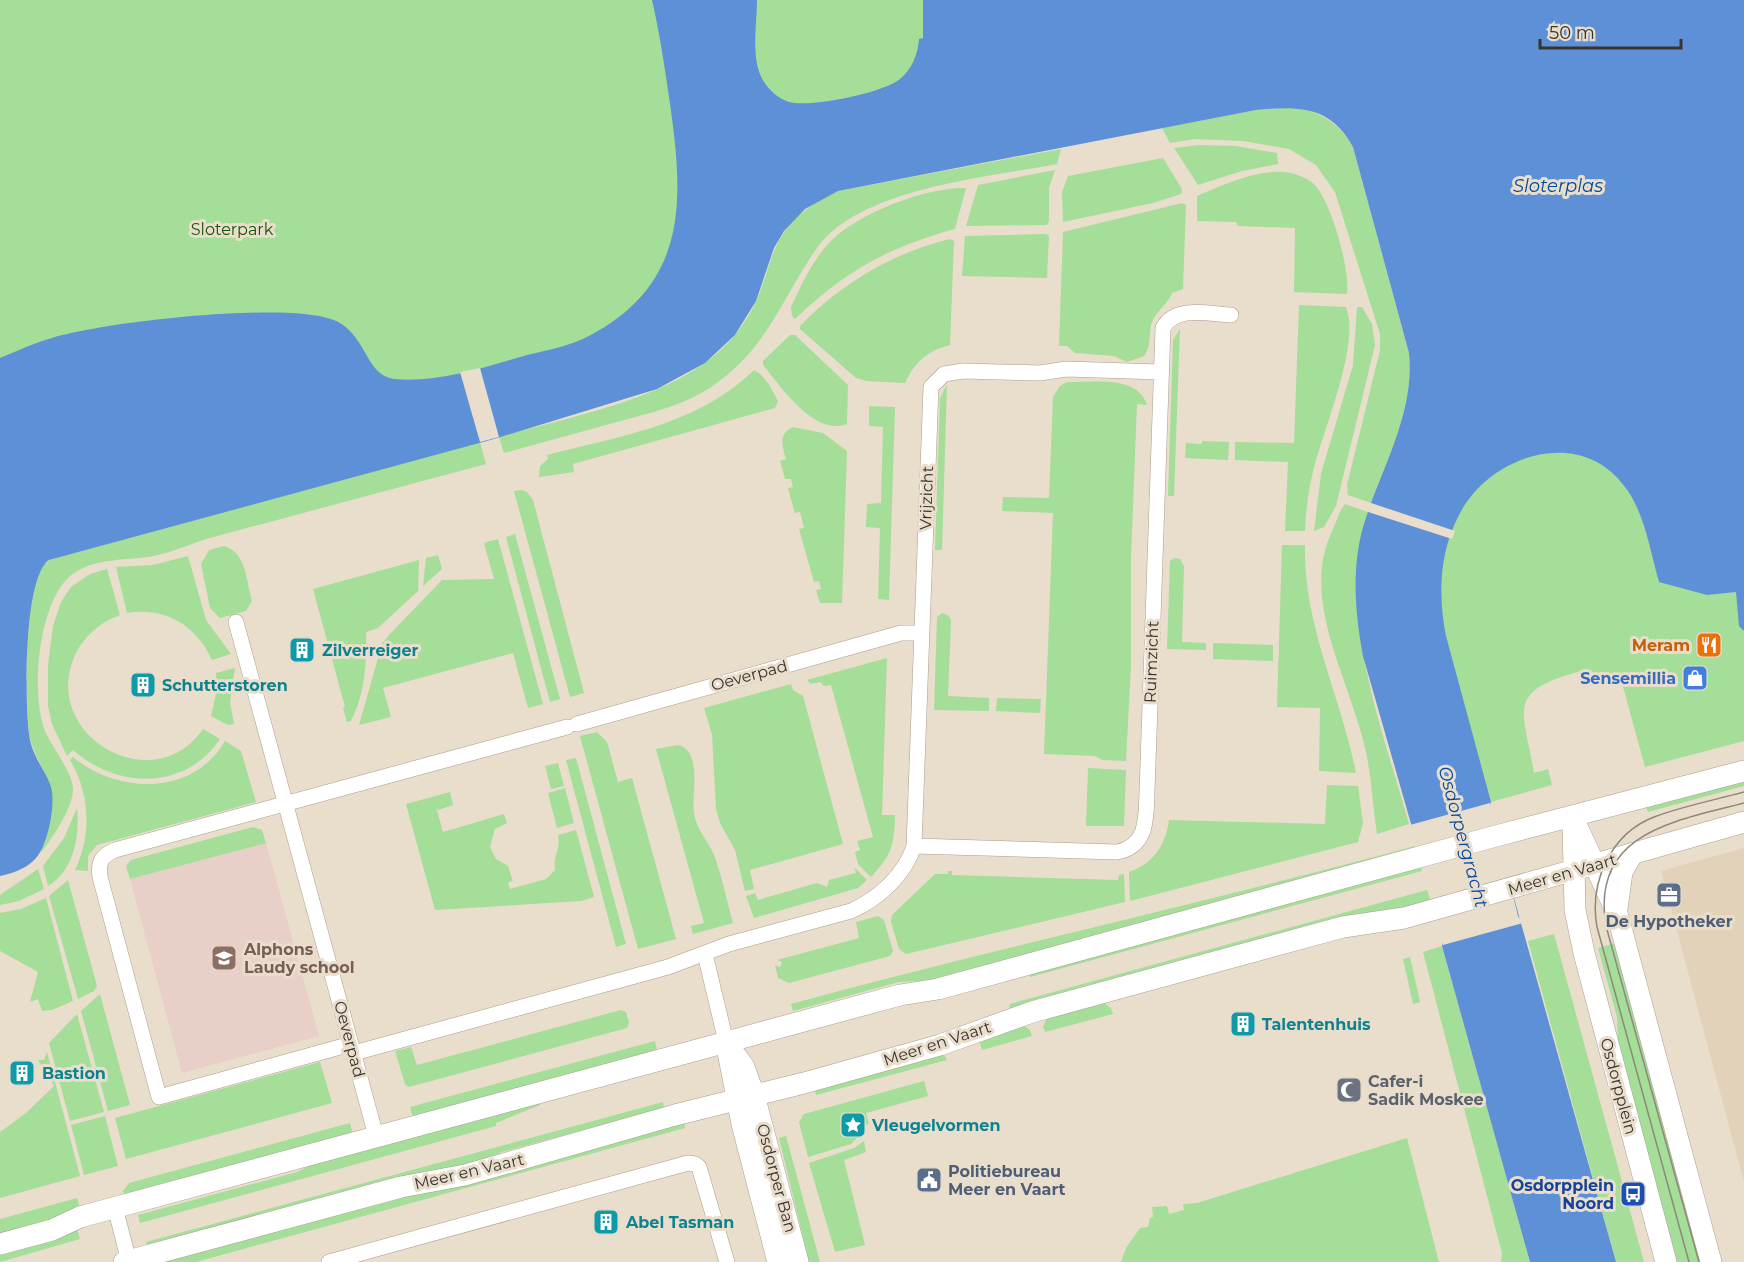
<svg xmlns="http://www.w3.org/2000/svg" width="1744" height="1262" font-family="Montserrat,sans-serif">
  <rect width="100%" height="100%" fill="#e9ddcc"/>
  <path fill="#e2d2ba" d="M1744 848V1182L1661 871Z"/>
  <path fill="#e8cfc7" d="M266 843 319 1036 182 1073 130 879Z"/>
  <path fill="#a4de98" d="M0 0H982L1026 92 713 191 605 367 0 528Z
    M1295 107C1321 112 1340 124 1353 147L1409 353C1414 406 1389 455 1371 503L1348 495 1347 485 1380 350V334L1335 192 1316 165 1289 149 1243 141 1195 139 1170 143 1162 128 1256 110Z
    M1199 145 1236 146 1277 153 1278 164 1242 171 1198 185 1174 148Z
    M1061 149 1057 164C989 177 859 188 817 248 783 296 769 345 718 382 688 405 650 413 613 423 577 433 540 443 504 453L499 437C574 415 683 398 735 335 784 275 752 230 838 191Z
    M1163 158 1182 189 1181 194 1153 203 1063 222 1062 192 1068 176Z
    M1055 170 1049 188V221L1047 225 966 226 978 185Z
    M1284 172C1294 173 1306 177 1314 184 1332 203 1350 269 1347 294L1294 292 1295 228 1238 226 1236 222 1197 221V196C1223 185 1255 170 1284 172Z
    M966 188 955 229C889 247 845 271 795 319L792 316 791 307C802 284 813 259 831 241 860 212 927 187 966 188Z
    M1182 203 1186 205 1183 289 1172 293C1167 305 1157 310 1152 322 1148 334 1152 345 1144 356L1127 362 1114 356 1075 353 1067 346H1059L1063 232Z
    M1046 234 1049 236 1047 278 962 276 965 236Z
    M950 239 954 241 950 345C929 350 914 362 905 383L866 381 856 378 800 329V326C842 283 892 253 950 239Z
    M1299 305 1346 307C1361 344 1322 432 1313 472 1308 491 1306 511 1305 531H1285L1288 462 1235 460V442L1294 443Z
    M1357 307H1362L1372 324 1375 345 1336 506 1324 527 1314 531 1321 474 1353 365Z
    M1180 329 1174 496H1168L1173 340Z
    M790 335H795L848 385 847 424C814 437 780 385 763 365V361Z
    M754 370C765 375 772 390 778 401L775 408 573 464 574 472 539 477 540 466 548 459 547 455C620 436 698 425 754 370Z
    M1067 382C1093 383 1137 374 1147 405L1137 404 1131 557V666L1126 761 1102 760 1095 756 1044 754 1053 513 1002 511 1003 497 1049 498 1053 397 1060 386Z
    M947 384 942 550H935L940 398Z
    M869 406 895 407 889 600 878 599 880 528 866 527 867 504 881 503 883 427 869 426Z
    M1561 413 1744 555V741L1645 767 1620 676 1591 683 1588 670H1585C1504 691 1523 707 1534 773L1548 769 1552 785 1491 802 1427 588 1442 510Z
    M793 427 823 433 847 451 842 603H820L816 590 821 589 819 581 814 582 799 529 804 528 800 512 795 513 788 488 793 487 791 479H785L780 461 786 459C782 446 778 434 793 427Z
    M1202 441 1229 442 1228 460 1185 458 1186 443 1202 444Z
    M480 442 486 464 206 539C188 545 172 552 154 556 127 561 98 557 74 573 38 597 30 694 45 731 52 747 72 772 73 788 74 807 52 838 41 853 42 837 52 824 52 807 54 781 35 760 29 735 27 701 18 574 52 559Z
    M521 490 527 492 533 500 584 693 570 697 514 491Z
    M1345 504 1368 512C1337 617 1381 723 1409 824L1377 834C1372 804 1372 774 1364 744 1348 676 1299 597 1333 529 1337 521 1339 511 1345 504Z
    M515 534 560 699 550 702 506 537Z
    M498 539 543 704 528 708 513 653 383 688 391 717 359 725 382 644 389 635 442 580 494 579 484 543Z
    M1282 545H1305C1303 625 1341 696 1356 773L1319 771 1320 708 1277 707Z
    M224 546C247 553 246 581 252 601L246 611 220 618 210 608 201 564 209 550Z
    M438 555 442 569 423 586 426 558Z
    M188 556 206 620 231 654 212 660C196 625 165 607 127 613L116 567 153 565Z
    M1174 558 1180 559 1184 566 1182 642 1206 643V650L1167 649 1170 561Z
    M419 560 418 591 378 628 366 632C367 662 365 694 351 721L347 722 343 708 345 707 313 589Z
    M107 569 120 615C101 622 85 635 76 653 37 734 153 802 203 729L220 739C185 791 117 789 73 750L67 756 52 724 48 706V665L53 626 61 602 71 587 90 574Z
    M942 613 949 616 951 621 948 696 989 698V711L934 710 937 617Z
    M1213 643 1273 645V661L1213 659Z
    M887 658 882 815H895C894 847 892 854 871 877L858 864 855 852 860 850 857 841 873 837 831 685 824 686 820 682 811 684 807 680Z
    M235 668 230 702 234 724 228 725 211 716 216 694V673Z
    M791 684 793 690 803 696 843 844 750 870 754 889 745 891 735 850 720 823 716 809 712 734 704 708Z
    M997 698 1041 699 1040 713 996 711Z
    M597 732 607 742 618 782 632 778 676 939 638 949 580 736Z
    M225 741 241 751 256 802 97 845 88 856V871L75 870C92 835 90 793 70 760L73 757C117 794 193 797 225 741Z
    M678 745C703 751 691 794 694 813 696 829 708 841 714 855 722 877 727 901 733 923L693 934 691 926 704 923 656 749Z
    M576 758 626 944 616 947 566 760Z
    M558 763 564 786 551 789 545 766Z
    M1088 768 1126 770 1124 826H1086Z
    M1744 781V786L1648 812 1646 808Z
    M1327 785 1358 786 1363 823 1358 842 1130 901 1129 872C1153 864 1166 845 1169 820L1325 824Z
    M565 788 574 823 557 828 548 793Z
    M450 792 453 805 438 810 436 807 443 832 504 814 507 823 495 829 490 847 496 859 508 866 513 881 508 882 510 889 546 879 555 870C553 857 561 848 558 835L576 830 594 897 581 901 435 910 406 804Z
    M77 808C80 836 74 870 48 886L43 866 64 838Z
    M253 827 262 830 266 843 130 879 126 866 131 860Z
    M1415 846 1417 852 934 980 899 982 793 1011 791 1004C998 948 1208 902 1415 846Z
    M1420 862 1422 871 1030 977 1028 970Z
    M854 867 867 880 858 888 754 918 746 896 755 893 758 900 817 883 827 887 829 880 856 873Z
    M38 869 44 889 19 901 0 905V895Z
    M948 871H952V875L1118 880 1119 875 1124 874 1125 902 906 954 899 949 891 922 892 915 935 874H948Z
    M68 880 97 986 94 991 78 999 49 896Z
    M1427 890 1430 899 1422 904 1012 1011 1009 1008 1010 1004Z
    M46 898 73 1001 52 1010 42 1011 38 999 30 1002 38 972 0 951V913L21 909Z
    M878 916 884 920 893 951 890 956 789 983 778 978 775 965 780 967 782 962 777 960 859 938 856 922Z
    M1554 934 1644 1262H1616L1528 941Z
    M1616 943 1703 1262H1674L1618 1040 1617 1017 1598 948Z
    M1442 946 1530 1262H1501L1502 1253 1423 952Z
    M1410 957 1420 1002 1413 1004 1403 959Z
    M100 994 130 1105 108 1111 81 1011Z
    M1101 1001 1111 1008 1113 1014 1045 1032 1043 1027 1048 1016Z
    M621 1010 626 1012 629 1022 627 1028 409 1087 405 1084 395 1051 411 1047 417 1065Z
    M77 1014 104 1112 70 1121 49 1043Z
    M1021 1023 1030 1030 1032 1036 982 1050 978 1036Z
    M655 1041 658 1055 414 1121 410 1107Z
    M941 1050 947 1060 816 1095 814 1086Z
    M47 1052 80 1176 0 1198V1132L26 1113 54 1086 38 1060H44Z
    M320 1062 332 1103 126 1159 115 1118Z
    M924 1081 928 1096 866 1113 869 1124 860 1127 861 1134 851 1144 808 1157 799 1122 804 1114Z
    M538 1097 540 1105 496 1123V1126L140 1223 138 1215 297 1172 330 1156Z
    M663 1102 664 1108 502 1152 468 1168 148 1251 146 1242Z
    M105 1116 118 1166 84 1175 71 1125Z
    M684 1122 685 1128 196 1262H156Z
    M350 1123 354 1138 125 1198 123 1191 129 1183Z
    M786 1136 820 1262H809L779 1138Z
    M1407 1138 1439 1262H1121L1126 1248 1140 1228 1148 1227 1150 1218 1153 1217 1152 1207 1167 1206 1169 1214 1184 1210 1183 1204 1197 1203Z
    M864 1141 866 1152 844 1160 865 1245 835 1252 809 1163 854 1148Z
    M77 1198 81 1212 0 1234V1219Z
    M76 1225 80 1239 0 1262V1253Z"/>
  <path fill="#5e90d7" d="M652 0H757C757 25 750 60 764 82 769 90 779 99 789 102 810 108 883 93 900 79 912 69 918 54 919 39L923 38V0H1744V631L1739 626 1736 592 1707 595 1659 582C1650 551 1645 513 1625 487 1580 425 1489 455 1459 515 1439 553 1438 596 1446 636L1491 802 1489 809 1616 1262H1530L1442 946 1444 939 1363 656C1355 613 1351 567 1364 524 1381 468 1415 414 1409 353L1353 147C1330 105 1298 106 1256 110L838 191 805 209 784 231 774 248 756 301 735 335 705 363 657 389 494 439 49 560C23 578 25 703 29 734 31 753 43 767 50 784 57 801 48 841 39 854 31 867 14 873 0 876V358C17 351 34 343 52 338 105 322 280 302 331 319 367 331 364 375 394 379 438 383 485 367 527 355 548 350 570 346 589 336 688 284 684 201 670 104 665 69 660 35 652 0Z"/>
  <path fill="#e9ddcc" d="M480 368 499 437 480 442 460 372Z
    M1368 502 1455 531 1452 539 1365 511Z
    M1490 803 1518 916 1523 923 1443 945 1410 825Z"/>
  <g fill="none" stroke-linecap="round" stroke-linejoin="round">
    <g stroke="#a99e8e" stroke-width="16">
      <path id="street" d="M236 622 376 1136
        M577 724 901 633H921
        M914 846 1117 852C1148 846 1146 818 1147 792L1163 328C1175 305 1209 314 1231 315
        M705 954 726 1042
        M351 1044 159 1097 100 877C98 862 101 856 115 850L567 727
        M354 1053 668 967 729 944 851 911C878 899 905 875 914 846L931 387 944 374 963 371 1040 373 1066 369 1160 372
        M115 1207 129 1262
        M329 1262 688 1163 695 1164 699 1167 727 1262"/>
    </g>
    <g stroke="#a99e8e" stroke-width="22">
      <path id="secondary" d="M1573 818 1617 913 1711 1262
        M1573 824 1575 910 1584 953 1666 1262
        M1617 909 1622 872 1633 853
        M726 1042 744 1067 754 1095 798 1262
        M728 1052 742 1124 778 1262
        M0 1244 52 1230 80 1217 900 995 938 989 1496 836 1744 771
        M124 1262 401 1187 465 1175 675 1115 804 1083 940 1045 1032 1012 1343 927 1404 918 1744 822"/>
    </g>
    <use href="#street" stroke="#fff" stroke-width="15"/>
    <use href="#secondary" stroke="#fff" stroke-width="21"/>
    <path stroke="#8f877b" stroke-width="1.5" d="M1689 1262 1597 927C1589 883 1610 834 1654 817 1683 806 1715 800 1744 792
      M1699 1262 1606 926C1590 832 1676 821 1744 803"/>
  </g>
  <defs>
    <g id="restaurant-square" transform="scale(1.35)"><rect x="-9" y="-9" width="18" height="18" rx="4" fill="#e8710a" stroke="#e9ddcc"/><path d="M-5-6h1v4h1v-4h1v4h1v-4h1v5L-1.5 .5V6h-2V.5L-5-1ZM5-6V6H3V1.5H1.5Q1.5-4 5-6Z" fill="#fff"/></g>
    <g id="building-square" transform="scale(1.35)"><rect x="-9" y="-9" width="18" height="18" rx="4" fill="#0f9aa8" stroke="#e9ddcc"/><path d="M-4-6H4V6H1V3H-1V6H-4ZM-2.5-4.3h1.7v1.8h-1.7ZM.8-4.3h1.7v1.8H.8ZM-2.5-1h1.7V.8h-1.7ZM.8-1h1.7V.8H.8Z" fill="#fff"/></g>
    <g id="shop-square" transform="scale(1.35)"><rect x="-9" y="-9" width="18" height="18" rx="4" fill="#3f7fe0" stroke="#e9ddcc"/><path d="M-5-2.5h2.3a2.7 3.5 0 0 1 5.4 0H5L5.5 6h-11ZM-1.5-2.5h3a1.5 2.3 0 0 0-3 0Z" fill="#fff"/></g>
    <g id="office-square" transform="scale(1.35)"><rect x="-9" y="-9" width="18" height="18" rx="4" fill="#5c6f8a" stroke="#e9ddcc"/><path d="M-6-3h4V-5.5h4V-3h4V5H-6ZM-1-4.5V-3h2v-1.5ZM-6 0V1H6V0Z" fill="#fff"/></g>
    <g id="school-square" transform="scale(1.35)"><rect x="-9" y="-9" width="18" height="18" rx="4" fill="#8d6e63" stroke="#e9ddcc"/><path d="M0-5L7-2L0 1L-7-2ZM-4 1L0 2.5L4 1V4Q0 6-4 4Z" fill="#fff"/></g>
    <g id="mosque-square" transform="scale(1.35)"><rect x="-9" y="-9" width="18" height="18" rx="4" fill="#6b7280" stroke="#e9ddcc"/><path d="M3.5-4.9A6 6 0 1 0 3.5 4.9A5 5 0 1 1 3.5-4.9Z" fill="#fff"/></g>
    <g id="sight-square" transform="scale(1.35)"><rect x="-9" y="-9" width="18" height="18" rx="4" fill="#0f9aa8" stroke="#e9ddcc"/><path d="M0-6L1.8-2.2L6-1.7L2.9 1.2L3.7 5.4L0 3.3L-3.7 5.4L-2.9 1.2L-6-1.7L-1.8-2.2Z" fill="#fff"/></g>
    <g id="civic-square" transform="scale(1.35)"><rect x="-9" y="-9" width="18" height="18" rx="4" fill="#5c6f8a" stroke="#e9ddcc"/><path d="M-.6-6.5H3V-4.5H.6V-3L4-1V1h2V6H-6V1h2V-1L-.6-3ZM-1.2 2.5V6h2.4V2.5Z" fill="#fff"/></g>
    <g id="bus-square" transform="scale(1.35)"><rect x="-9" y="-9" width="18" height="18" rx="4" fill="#1a4fb4" stroke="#e9ddcc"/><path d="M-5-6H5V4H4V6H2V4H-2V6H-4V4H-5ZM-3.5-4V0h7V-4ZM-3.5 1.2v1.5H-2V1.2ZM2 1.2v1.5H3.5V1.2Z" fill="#fff"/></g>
  </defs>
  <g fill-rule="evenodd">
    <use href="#restaurant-square" x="1709" y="645"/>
    <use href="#building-square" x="302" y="650"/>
    <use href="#shop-square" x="1695" y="678"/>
    <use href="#building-square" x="143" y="685"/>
    <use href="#office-square" x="1669" y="895"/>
    <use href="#school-square" x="224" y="958"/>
    <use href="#building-square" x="1243" y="1024"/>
    <use href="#building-square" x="22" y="1073"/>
    <use href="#mosque-square" x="1349" y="1090"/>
    <use href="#sight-square" x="853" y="1125"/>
    <use href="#civic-square" x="929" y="1180"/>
    <use href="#bus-square" x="1633" y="1194"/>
    <use href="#building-square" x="606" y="1222"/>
  </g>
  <g text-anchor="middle" stroke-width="6" stroke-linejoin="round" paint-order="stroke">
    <g font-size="16" fill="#175307" stroke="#e9ddcc">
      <text x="232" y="235">Sloterpark</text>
    </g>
    <g font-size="16" fill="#39342e" stroke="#e9ddcc">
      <text transform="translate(926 498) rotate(-88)" y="6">Vrijzicht</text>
      <text transform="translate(1151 662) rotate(-88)" y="6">Ruimzicht</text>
      <text transform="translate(749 675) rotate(-15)" y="6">Oeverpad</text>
      <text transform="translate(1562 874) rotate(-16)" y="6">Meer en Vaart</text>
      <text transform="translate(350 1039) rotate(75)" y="6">Oeverpad</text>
      <text transform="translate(937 1043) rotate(-18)" y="6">Meer en Vaart</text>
      <text transform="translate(1619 1086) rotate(75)" y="6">Osdorpplein</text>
      <text transform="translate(469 1171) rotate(-13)" y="6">Meer en Vaart</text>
      <text transform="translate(777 1178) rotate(75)" y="6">Osdorper Ban</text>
    </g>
    <g font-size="16" font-weight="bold" fill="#c56008" stroke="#e9ddcc" text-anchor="end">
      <text x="1690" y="651">Meram</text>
    </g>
    <g font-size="16" font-weight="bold" fill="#0d838f" stroke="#e9ddcc" text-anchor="start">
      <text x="322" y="656">Zilverreiger</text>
      <text x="162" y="691">Schutterstoren</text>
      <text x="1262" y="1030">Talentenhuis</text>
      <text x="42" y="1079">Bastion</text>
      <text x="872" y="1131">Vleugelvormen</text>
      <text x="626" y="1228">Abel Tasman</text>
    </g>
    <g font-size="16" font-weight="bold" fill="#366cbe" stroke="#e9ddcc" text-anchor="end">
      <text x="1676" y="684">Sensemillia</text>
    </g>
    <g font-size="16" font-weight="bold" fill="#4e5e75" stroke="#e9ddcc">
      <text x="1669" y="927">De Hypotheker</text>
      <text x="948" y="1177" text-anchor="start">Politiebureau<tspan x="948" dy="18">Meer en Vaart</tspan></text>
    </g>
    <g font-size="16" font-weight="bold" fill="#785e54" stroke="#e9ddcc" text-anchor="start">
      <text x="244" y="955">Alphons<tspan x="244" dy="18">Laudy school</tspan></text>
    </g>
    <g font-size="16" font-weight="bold" fill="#5b616d" stroke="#e9ddcc" text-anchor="start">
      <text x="1368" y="1087">Cafer-i<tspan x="1368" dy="18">Sadik Moskee</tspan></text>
    </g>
    <g font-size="16" font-weight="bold" fill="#164399" stroke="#e9ddcc" text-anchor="end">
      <text x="1614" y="1191">Osdorpplein<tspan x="1614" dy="18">Noord</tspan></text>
    </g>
    <g font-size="18" font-style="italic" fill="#03499c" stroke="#e9ddcc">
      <text x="1558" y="192">Sloterplas</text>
      <text transform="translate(1463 837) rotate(75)" y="6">Osdorpergracht</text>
    </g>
  </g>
  <path d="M1540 39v9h141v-9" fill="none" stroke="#39342e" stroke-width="3"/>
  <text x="1549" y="39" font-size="18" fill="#39342e" stroke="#e9ddcc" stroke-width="4.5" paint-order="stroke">50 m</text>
</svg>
